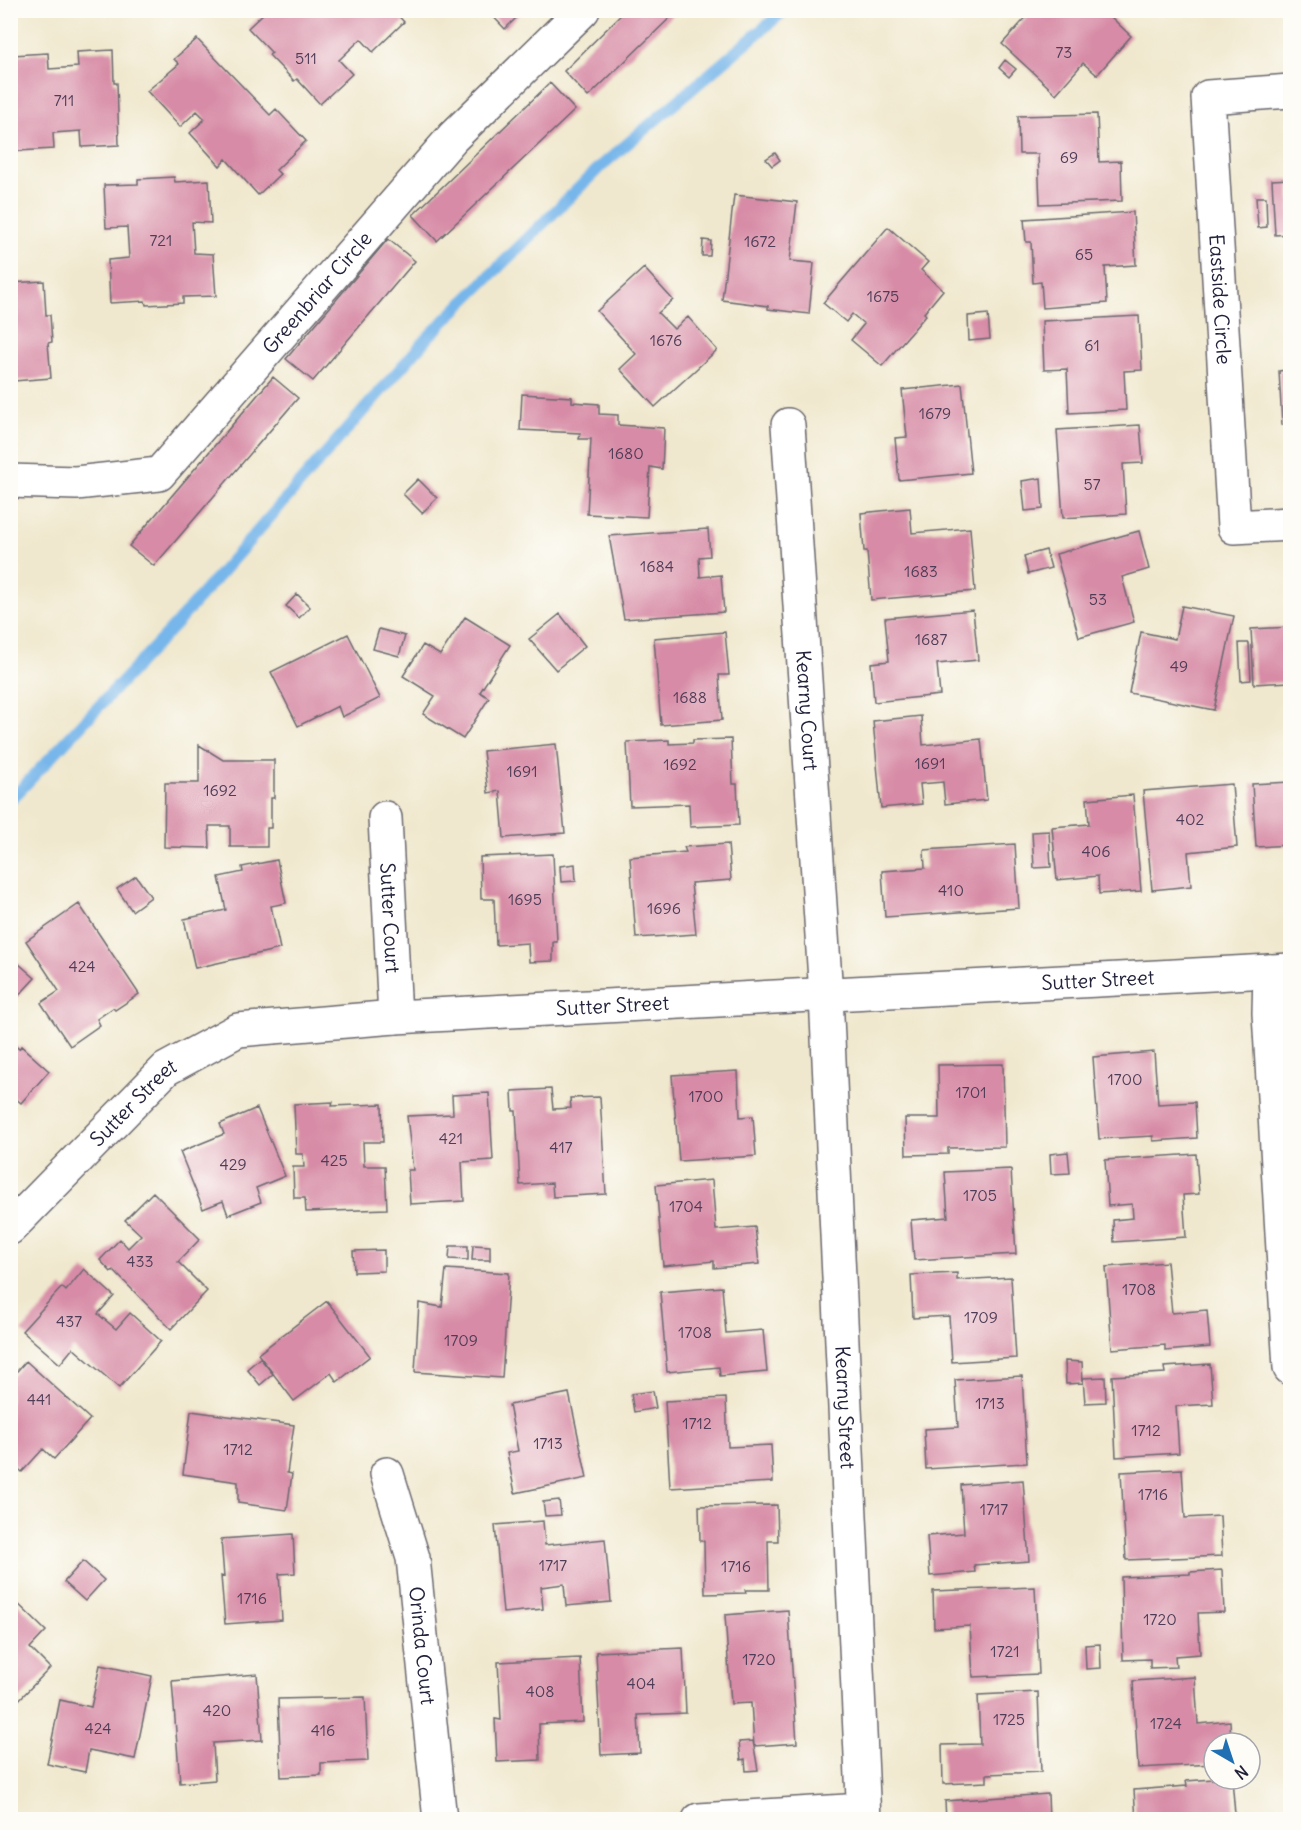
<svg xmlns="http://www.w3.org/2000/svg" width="1301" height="1830" font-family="Delius,sans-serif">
  <rect width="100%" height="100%" fill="#fdfcf7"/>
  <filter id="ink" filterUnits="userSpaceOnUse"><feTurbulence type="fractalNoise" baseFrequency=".0167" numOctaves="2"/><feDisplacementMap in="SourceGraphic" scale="12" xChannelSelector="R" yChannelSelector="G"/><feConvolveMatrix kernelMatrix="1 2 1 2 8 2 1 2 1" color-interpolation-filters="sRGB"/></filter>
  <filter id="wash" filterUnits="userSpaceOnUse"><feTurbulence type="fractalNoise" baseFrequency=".008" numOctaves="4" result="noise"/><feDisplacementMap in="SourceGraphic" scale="24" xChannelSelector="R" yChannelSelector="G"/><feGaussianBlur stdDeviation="1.35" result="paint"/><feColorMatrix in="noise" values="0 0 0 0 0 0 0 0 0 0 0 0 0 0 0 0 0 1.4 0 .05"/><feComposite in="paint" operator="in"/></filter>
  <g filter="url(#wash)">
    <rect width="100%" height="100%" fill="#f0e8ce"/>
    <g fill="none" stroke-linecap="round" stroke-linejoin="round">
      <path stroke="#77b6ea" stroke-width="12" d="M10 801 176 624 429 336 600 167 785 10"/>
    </g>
    <g id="blocks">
      <path fill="#d78ba6" d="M129 10H152L153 12 129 14Z
        M267 10H393L404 22 373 52 361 39 339 60 352 74 320 104 297 79 294 81 269 55 272 53 248 28Z
        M487 10H524L505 29Z
        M626 10H678L588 97 564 71Z
        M1028 10H1111L1115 14 1112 18 1131 36 1097 75 1083 63 1056 94 1002 44 1030 13Z
        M197 39 270 115 276 109 306 141 276 170 280 174 258 195 226 159 220 166 190 133 205 119 197 111 180 127 147 91 179 64 174 59Z
        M113 50 114 83H117L119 145 82 147 81 131 53 133 54 149 17 151 16 116H10V91H14L12 55 48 53 49 69 78 67 77 52Z
        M1005 60 1016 69 1009 77 999 68Z
        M550 83 575 110 437 241 413 215Z
        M1097 114 1099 162 1121 161 1122 201 1040 204 1038 154H1019L1018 116Z
        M775 153 780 160 772 166 766 159Z
        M174 177 175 182 209 180 211 223 192 222 194 253 213 254 216 296 183 297V303L146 305 145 301 110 303 108 260 129 258 127 227 106 228 104 185 138 184V179Z
        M1290 179V234L1275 235 1272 180Z
        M734 195 797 202 790 261 814 263 809 314 768 309V306L722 300Z
        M1256 197H1266L1267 227 1258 228Z
        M1133 212 1136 265 1105 267 1107 303 1043 308 1041 282 1033 283 1031 242H1026L1024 219Z
        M888 227 928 262 921 270 943 290 924 313 926 315 882 366 851 340 864 324 852 314 846 322 823 303Z
        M388 239 415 261 313 381 286 359Z
        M703 240 711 241 710 256H702Z
        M644 268 673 300 658 313 674 329 688 317 717 350 655 407 620 369 636 354 597 311Z
        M44 281 46 315H50L52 342 48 343 51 378 14 381 12 364H10V283Z
        M988 314 990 339 969 341 968 316Z
        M1139 316 1142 370 1124 371 1126 410 1069 413 1067 369 1044 370 1042 321Z
        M1285 358H1290V425H1282L1279 371 1286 370Z
        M273 377 298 398 154 566 129 546Z
        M962 384 971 473 899 480 895 438 907 437 902 390Z
        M522 394 572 397V402L599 404V414L618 415V425L664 428 662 469 650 467 647 517 587 514 591 439H579L580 433 520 430Z
        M1140 425 1143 463 1123 464 1126 514 1063 518 1057 430Z
        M1041 478 1043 509 1025 511 1022 481Z
        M418 479 437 498 422 513 403 494Z
        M910 508 912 533 970 528 975 591 871 600 867 551H864L861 513Z
        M708 529 710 556 699 557 700 577 721 575 724 612 624 619 609 536Z
        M1139 531 1149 569 1122 577 1134 622 1079 637 1056 554Z
        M1046 550 1051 568 1028 574 1024 556Z
        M297 594 310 607 299 618 286 606Z
        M1182 606 1234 616 1214 710 1129 693 1141 632 1175 639Z
        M973 610 978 660 937 664 940 695 874 702 871 663 889 661 885 618Z
        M560 614 585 646 556 670 529 639Z
        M465 617 510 645 480 692 489 698 463 739 423 714 435 696 403 676 423 645 440 655Z
        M1290 627V682L1254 684 1251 629Z
        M379 629 405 636 399 656 373 649Z
        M725 632 729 675H719L722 720 661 725 654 638Z
        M348 634 380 698 342 717 338 706 298 726 271 672Z
        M1239 643H1249L1251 680 1241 681Z
        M921 716 923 745 981 739 987 800 945 804 943 782 920 784 922 804 881 808 873 721Z
        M731 739 733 784H737L739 825 690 827 689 804 630 806 627 742 669 740V744L693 743V740Z
        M556 744 565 833 504 838 500 791 488 793 483 751Z
        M199 745 223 760H274V798H271V828H267V847H230V826H209L210 848 164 847 165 783H199Z
        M1290 782V845L1256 847 1252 784Z
        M1232 784 1237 847 1188 852 1191 886 1152 890 1143 791Z
        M1133 795 1141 891 1099 894 1098 876 1057 880 1052 827 1089 824 1087 799Z
        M1049 831 1051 867 1034 868 1032 832Z
        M728 844 731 880 691 883 696 934 636 938 630 857 686 852 684 847Z
        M1015 844 1019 908 885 917 882 871 925 868 924 850Z
        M553 854 557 942H553V961L529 962 528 943 496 945 494 899H481L480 857Z
        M277 860 286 903 271 906 280 949 195 968 184 919 226 910 219 877 243 872 242 867Z
        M575 864 576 881 561 882 560 866Z
        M136 876 151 897 132 911 117 889Z
        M79 904 139 994 115 1010 113 1008 97 1019 100 1025 70 1046 41 1003 59 991 26 941Z
        M10 956 35 978 10 1005Z
        M10 1041 19 1049 21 1046 49 1071 21 1103 10 1094Z
        M1154 1052 1158 1104 1195 1102 1197 1138 1153 1141V1136L1099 1139 1093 1057Z
        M1003 1064 1005 1147 948 1148V1154L906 1155 905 1118H939L938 1065Z
        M738 1071 740 1117 753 1116 756 1156 679 1161 672 1075Z
        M551 1089 553 1109 571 1108 570 1098 600 1097 606 1194 553 1197 552 1183 520 1185 516 1111H513L512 1091Z
        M489 1093 493 1160 462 1162 464 1201 410 1204 408 1170H413L407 1116 453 1114 452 1095Z
        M333 1102 332 1106 382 1104 383 1142H363L364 1166H385L387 1209 306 1212 305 1198H294L293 1167H304L303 1154H296L294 1104Z
        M257 1108 285 1176 256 1188 261 1202 228 1215 223 1201 203 1209 180 1152 224 1134 220 1124Z
        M1068 1152 1070 1173 1051 1174 1050 1154Z
        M1196 1154 1199 1194 1183 1195 1186 1237 1114 1242 1113 1220 1133 1218 1132 1204 1108 1206 1105 1160Z
        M1011 1169 1016 1254 914 1260 911 1220 948 1217 945 1172Z
        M712 1180 716 1230 755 1227 759 1264 714 1268V1261L663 1266 656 1185Z
        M153 1192 200 1239 178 1262 207 1291 171 1329 113 1270 111 1272 100 1260 120 1239 128 1248 141 1235 125 1220Z
        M473 1245 490 1246V1260H472Z
        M450 1246H468V1260L449 1259Z
        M384 1250V1271L354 1272 353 1251Z
        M1167 1262 1172 1313 1207 1310 1210 1347 1165 1351V1345L1112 1349 1106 1267Z
        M84 1269 114 1296 98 1314 116 1329 130 1313 161 1341 119 1388 73 1348 60 1364 22 1331 62 1287 66 1291Z
        M446 1269 509 1273 502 1378 415 1372 419 1303 442 1307Z
        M957 1273V1280L1011 1277 1016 1358 952 1362 949 1316 913 1318 911 1275Z
        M722 1287 726 1333 763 1330 767 1372 720 1376 719 1367 667 1372 660 1292Z
        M327 1301 370 1356 337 1382 331 1373 294 1401 258 1354Z
        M260 1358 273 1374 260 1385 247 1369Z
        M26 1361 90 1419 54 1459 43 1449 22 1472 10 1461V1379Z
        M1065 1361 1082 1362 1083 1383 1066 1384Z
        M1210 1364 1213 1404 1176 1406 1179 1453 1116 1457 1112 1376 1165 1373 1164 1367Z
        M1022 1376 1027 1463 926 1469 924 1429 958 1427 955 1380Z
        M1105 1377 1106 1402 1085 1403 1083 1378Z
        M653 1391 656 1408 634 1412 631 1394Z
        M569 1393 587 1478 515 1493 507 1453 518 1451 509 1405Z
        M726 1398 728 1447 771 1445 773 1482 670 1488 665 1401Z
        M191 1411 294 1425 287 1473 292 1474 287 1510 238 1503V1482L183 1474Z
        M1182 1469 1185 1518 1220 1516 1222 1556 1126 1560 1121 1472Z
        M1023 1480 1029 1561 974 1565 975 1572 930 1576 927 1536 964 1533 961 1485Z
        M559 1500 561 1515 545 1516 543 1502Z
        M777 1505 778 1541H768L769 1590H745L746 1593 705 1594 704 1541H700L699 1506Z
        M543 1521 545 1545 605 1539 611 1602 566 1606 564 1584 541 1587 543 1609 503 1613 495 1525Z
        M293 1534 295 1573 279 1574 282 1620 225 1624 221 1576 224 1577 221 1539Z
        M83 1561 104 1580 85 1601 64 1582Z
        M1222 1570 1224 1612 1198 1613 1200 1654 1175 1656 1176 1667 1150 1668V1659L1123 1660 1121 1577 1190 1574V1572Z
        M1035 1587 1039 1674 973 1677 970 1626 934 1628 933 1591Z
        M10 1596 46 1631 30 1648 50 1668 10 1709Z
        M788 1610 797 1743 754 1746 751 1703 731 1704 725 1615Z
        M1100 1644 1101 1668 1086 1669 1085 1645Z
        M683 1648 686 1713 638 1715 640 1753 601 1755 596 1652Z
        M580 1658 583 1722 539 1724 540 1760 497 1762 495 1719 501 1720 498 1662Z
        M100 1665 152 1676 135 1759 89 1750 85 1772 47 1764 60 1700 91 1707Z
        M257 1674 262 1740 213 1743 215 1780 180 1783 172 1681Z
        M1195 1677 1198 1724 1230 1721 1231 1743H1214V1764L1138 1768 1133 1681Z
        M1038 1692 1041 1772 987 1774V1782L943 1784 942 1745 980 1744 978 1695Z
        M365 1697 368 1761 321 1763V1775L281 1777 278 1699Z
        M753 1741 758 1770 746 1771 745 1759 741 1760 739 1742Z
        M1214 1779H1232L1235 1814 1199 1818V1820H1136L1134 1790 1187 1786 1186 1781Z
        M1048 1794 1049 1820H946L945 1801Z"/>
    </g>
  </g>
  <g filter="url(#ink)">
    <use href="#blocks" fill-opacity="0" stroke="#6a676e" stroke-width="1.5"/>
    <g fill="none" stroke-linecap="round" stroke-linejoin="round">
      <g stroke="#6a676e" stroke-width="36">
        <g id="street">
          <path id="s1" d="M1290 91 1208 97 1234 527 1290 524"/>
          <path id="s2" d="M788 425 826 995 864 1820"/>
          <path id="s3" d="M10 481 76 483 159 474 453 137 583 10"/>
          <path id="s4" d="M385 818 395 1017"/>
          <path d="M1270 971 1269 1013 1290 1368"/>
          <path id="s5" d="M10 1228 166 1069 238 1030 395 1017 1290 970"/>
          <path id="s6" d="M387 1474 413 1558 440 1820"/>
          <path d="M699 1820 863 1810"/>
        </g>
      </g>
      <use href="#street" stroke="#fff" stroke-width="33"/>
    </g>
  </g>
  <g text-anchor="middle" stroke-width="4.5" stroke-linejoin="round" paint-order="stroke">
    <g font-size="16" fill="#4f3c56">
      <text x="1064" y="58">73</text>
      <text x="306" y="64">511</text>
      <text x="64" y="106">711</text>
      <text x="1069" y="163">69</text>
      <text x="161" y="246">721</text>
      <text x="760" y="247">1672</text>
      <text x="1084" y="260">65</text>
      <text x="883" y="302">1675</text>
      <text x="666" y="346">1676</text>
      <text x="1092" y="351">61</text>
      <text x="935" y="419">1679</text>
      <text x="626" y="459">1680</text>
      <text x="1092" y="490">57</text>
      <text x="657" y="572">1684</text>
      <text x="921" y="577">1683</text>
      <text x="1098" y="605">53</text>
      <text x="931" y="645">1687</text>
      <text x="1179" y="672">49</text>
      <text x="690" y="703">1688</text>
      <text x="930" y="769">1691</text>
      <text x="680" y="770">1692</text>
      <text x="522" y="777">1691</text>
      <text x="220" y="796">1692</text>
      <text x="1190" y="825">402</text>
      <text x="1096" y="857">406</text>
      <text x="951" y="896">410</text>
      <text x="525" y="905">1695</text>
      <text x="664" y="914">1696</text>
      <text x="82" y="972">424</text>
      <text x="1125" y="1085">1700</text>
      <text x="971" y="1098">1701</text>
      <text x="706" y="1102">1700</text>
      <text x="451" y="1144">421</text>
      <text x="561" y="1153">417</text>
      <text x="334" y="1166">425</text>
      <text x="233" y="1170">429</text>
      <text x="980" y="1201">1705</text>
      <text x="686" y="1212">1704</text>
      <text x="140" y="1267">433</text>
      <text x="1139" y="1295">1708</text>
      <text x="981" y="1323">1709</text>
      <text x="69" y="1327">437</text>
      <text x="695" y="1338">1708</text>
      <text x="461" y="1346">1709</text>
      <text x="39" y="1405">441</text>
      <text x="990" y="1409">1713</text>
      <text x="697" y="1429">1712</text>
      <text x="1146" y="1436">1712</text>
      <text x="548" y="1449">1713</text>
      <text x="238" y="1455">1712</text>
      <text x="1153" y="1500">1716</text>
      <text x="994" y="1515">1717</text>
      <text x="553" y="1571">1717</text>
      <text x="736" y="1572">1716</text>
      <text x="252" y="1604">1716</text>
      <text x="1160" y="1625">1720</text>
      <text x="1005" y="1657">1721</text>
      <text x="759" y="1665">1720</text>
      <text x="641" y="1689">404</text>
      <text x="540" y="1697">408</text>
      <text x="217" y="1716">420</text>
      <text x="1009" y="1725">1725</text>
      <text x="1166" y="1729">1724</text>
      <text x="98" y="1734">424</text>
      <text x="323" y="1736">416</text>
    </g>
    <g font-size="20" fill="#22223b" stroke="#fdfcf7">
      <text dy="7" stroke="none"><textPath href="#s3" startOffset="390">Greenbriar Circle</textPath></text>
      <text dy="7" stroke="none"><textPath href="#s1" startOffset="285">Eastside Circle</textPath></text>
      <text dy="7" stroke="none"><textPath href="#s2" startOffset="286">Kearny Court</textPath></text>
      <text dy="7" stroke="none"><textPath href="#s4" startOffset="100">Sutter Court</textPath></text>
      <text dy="7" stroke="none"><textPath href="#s5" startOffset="1166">Sutter Street</textPath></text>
      <text dy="7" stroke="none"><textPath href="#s5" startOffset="680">Sutter Street</textPath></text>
      <text dy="7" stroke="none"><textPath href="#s5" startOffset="176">Sutter Street</textPath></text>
      <text dy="7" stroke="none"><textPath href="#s2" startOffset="984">Kearny Street</textPath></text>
      <text dy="7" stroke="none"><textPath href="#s6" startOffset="176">Orinda Court</textPath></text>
    </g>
  </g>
  <rect width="1301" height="1830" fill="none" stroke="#fdfcf7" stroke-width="36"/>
  <g transform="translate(1232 1761) rotate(141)"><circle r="28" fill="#fdfcf7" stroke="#a5a5ac" stroke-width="1.5"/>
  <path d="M0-4.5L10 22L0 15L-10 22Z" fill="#1f6fb2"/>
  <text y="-9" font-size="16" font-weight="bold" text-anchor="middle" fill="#22223b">N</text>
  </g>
</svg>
